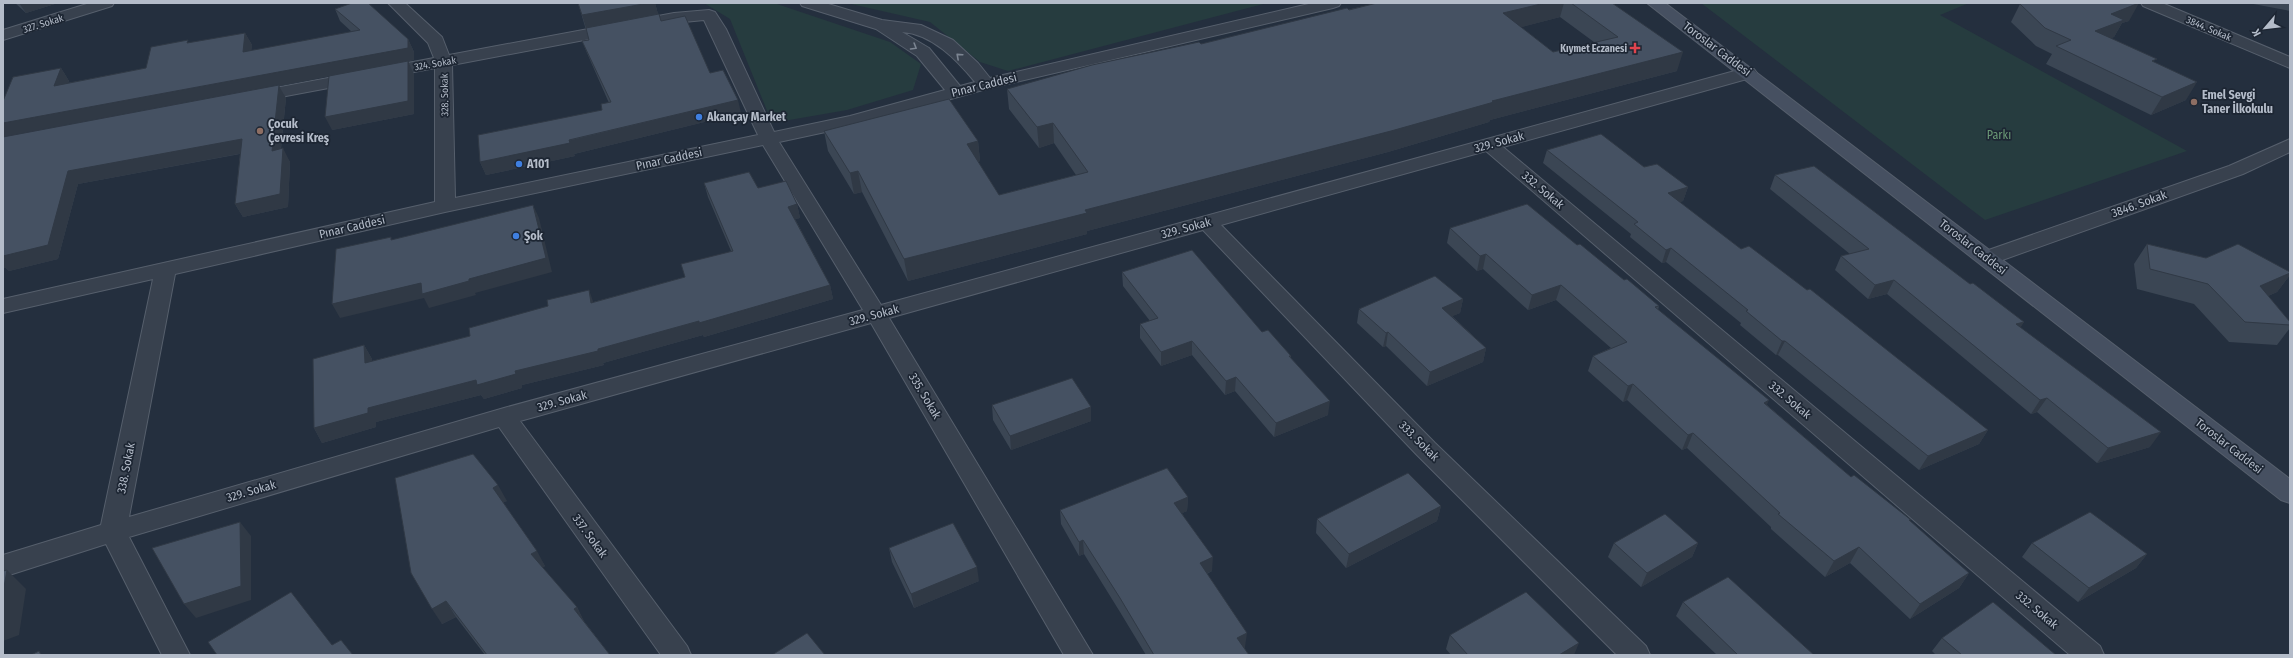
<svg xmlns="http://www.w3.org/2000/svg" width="2293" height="658" font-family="'Fira Sans Condensed',sans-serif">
  <rect width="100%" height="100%" fill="#242f3e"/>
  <path fill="#263c3f" d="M704 3H774L890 42 921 64 913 90 847 110 772 123 730 19Z
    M847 3H1267L1008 71 980 62 930 22Z
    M1701 3H1969L1940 15 2187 151 1985 220Z"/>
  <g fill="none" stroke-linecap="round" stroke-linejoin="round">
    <g stroke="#565f6c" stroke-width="2">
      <path id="minor" d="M90 3H114L112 6 3 40V30Z
        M388 3H405L442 37 449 55 674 13 709 10 715 12 726 29 774 132 850 116 945 90 917 56 876 29 802 6 800 3H825L882 20 921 25 953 40 978 63 990 78 1313 3H1341L1339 6 1333 8 990 88 858 125 779 142 881 305 1742 69H1754L1757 73 1754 77 1503 147 2100 646 2104 655H2070L1486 151 1221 225 1435 443 1646 646 1650 655H1617L1417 455 1203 230 889 318 1093 655H1064L871 323 520 421 687 646 691 655H661L499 427 129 537 190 655H162L106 544 3 577V555L101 525 153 279 3 313V299L435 202V68L254 102 248 101 245 97 248 93 254 92 434 58 428 43ZM704 20 758 135 455 198 452 65 674 23ZM902 32C932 34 957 60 975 82L960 86 929 48ZM763 145 863 310 504 408 129 517 175 274 445 212Z
        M2141 3H2162L2290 57V68L2143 6Z
        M2290 139V152L2243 174 1994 263 1987 264 1980 263 1977 258 1980 253 2229 166Z"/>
    </g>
    <g stroke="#565f6c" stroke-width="2">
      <path id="secondary" d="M1647 3H1665L2290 479V503L2281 500Z"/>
    </g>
    <use href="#minor" fill="#38414e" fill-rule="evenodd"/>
    <use href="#secondary" fill="#465061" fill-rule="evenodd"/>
  </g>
  <path fill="#3b4654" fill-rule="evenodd" d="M15 3H58L26 13Z
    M578 3H655L658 14 661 21 710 73 741 113 574 154 575 156 486 175 480 162 602 110 609 103 587 53 582 41 589 40Z
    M1377 3H1614V4L1677 71 1490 120 1489 122 1388 152 1087 231V234L908 281 862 192 854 194 828 151 824 131 978 141 980 161 978 162 999 195 1076 175 1054 143 1039 148 1009 109 1007 89ZM1560 17 1594 42 1553 52 1521 27Z
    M2248 3H2290V11Z
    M2020 4 2129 21 2122 23 2114 37 2111 38 2155 63 2186 100 2151 115 2046 64 2052 54 2036 46 2011 22Z
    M335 9 408 39 414 52V60L408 61 414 74V114L332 130 329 76 279 86 286 98 281 149 290 162 288 207 243 217 235 204 240 154 78 184 58 259 9 271 6 268 61 68 69 81 68 83 146 68 245 33 252 45 251 51 352 32 340 21Z
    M1547 150 1644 167 1688 187 1683 201 1679 202 1741 249 1988 430 1979 444 1919 470 1778 355H1776L1740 325 1741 323 1666 262 1662 263 1630 237 1631 234 1543 163Z
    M1775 175 1970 284 2024 322 2020 327 2150 447 2097 463 2037 412 2031 414 1887 294 1868 299 1835 270 1841 256 1850 254 1770 189Z
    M704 183 758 188 797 204 800 218 795 219 830 285 833 299 704 337 703 335 603 363 604 365 522 385V388L484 399 481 395 376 422V427L322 443 314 428 364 345 372 359V361L470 336 685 277 731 251 708 197Z
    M1450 228 1577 245 1659 306 1658 310 1767 405 1851 477 1910 521 1969 573 1959 588 1910 619 1850 563 1825 577 1771 529V527L1687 448 1682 450 1627 400 1623 402 1588 371 1593 356 1611 348 1556 300 1528 310 1483 269 1477 271 1447 243Z
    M2147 244 2206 258 2290 272V275L2277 292 2268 296 2290 322V328L2277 345 2229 342 2194 304 2137 289 2134 264Z
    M1122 272 1262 332 1291 356V359L1328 415 1274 437 1235 391 1225 395 1192 355 1161 366 1140 338V324L1150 321 1123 286Z
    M1463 299 1460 313 1452 316 1486 348 1483 362 1427 386 1386 346 1383 347 1357 323 1359 309Z
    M992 405 1091 407V421L1011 450 993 420Z
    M395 478 507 501 503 502 545 566 542 568 577 607 583 620 610 655H485L456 617 442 624Z
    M1188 497 1187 511 1182 513 1212 571 1207 574 1245 647 1244 648 1249 655H1146L1120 612 1084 554 1079 556 1061 524 1060 510Z
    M1441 506 1437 521 1346 568 1316 533 1317 519Z
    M1614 543H1698L1692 557 1641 587 1608 557Z
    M2032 543 2147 554 2136 568 2078 602 2022 557Z
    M889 548 979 581 914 608 892 562Z
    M1683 602 1814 655H1717L1676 616Z
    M1450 635 1574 655H1451L1446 649Z
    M1942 638 2056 655H1936L1932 651Z"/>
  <path fill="#303945" d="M19 3H58L26 13Z
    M649 3H655L658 14 586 28 582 15Z
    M1545 3H1564L1560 17 1499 33 1503 13Z
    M2139 3 2129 21 2122 23 2114 37 2085 49 2095 31 2111 14Z
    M245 33 252 45 250 65 243 52Z
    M408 39 414 52V60L408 61 414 74V114L332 130 325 117 408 61 279 86 286 98 279 164 272 151 279 86 3 137V123Z
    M1683 52 1677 71 1490 120 1489 122 1388 152 1087 231V234L908 281 904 259 1085 210 1492 101Z
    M61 68 69 81 63 99 54 86Z
    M2197 82 2186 100 2151 115 2162 97Z
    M738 100 741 113 574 154 575 156 486 175 480 162Z
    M1053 123 1054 143 1039 148 1037 127Z
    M242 139 249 152 78 184 58 259 9 271 6 268H3V256L68 171Z
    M978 141 980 161 969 164 967 144Z
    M283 148 290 162 288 207 243 217 235 204Z
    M858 171 862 192 854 194 850 173Z
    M1688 187 1683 201 1664 207 1668 193Z
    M797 204 800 218 791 220 788 207Z
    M533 205 539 218 552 272 475 293 476 295 429 308 424 298 340 318 332 304 421 283 469 279Z
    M1671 248 1666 262 1662 263 1666 250Z
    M1486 254 1483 269 1477 271 1480 256Z
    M2290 273V275L2277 292 2245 306 2260 286Z
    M1894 280 1887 294 1868 299 1875 285Z
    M830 285 833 299 704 337 703 335 603 363 604 365 522 385V388L484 399 481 395 376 422V427L322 443 314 428 368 408 476 380 515 371 598 349Z
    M1561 285 1556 300 1528 310 1532 295Z
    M589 290 594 304 591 303Z
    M1463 299 1460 313 1439 322 1442 308Z
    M2024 322 2015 336 2016 324Z
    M1388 332 1386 346 1383 347 1386 333Z
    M1192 341V355L1161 366V352Z
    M1782 341H1785L1778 355H1776Z
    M364 345 372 359 373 377 365 363Z
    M1486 348 1483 362 1427 386 1430 372Z
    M1236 377 1235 391 1225 395 1226 381Z
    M1633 384 1627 400 1623 402 1628 386Z
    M2047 398 2037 412 2031 414 2040 400Z
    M1769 400 1762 416 1764 403Z
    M1330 401 1328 415 1274 437 1276 423Z
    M1091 407V421L1011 450 1010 436Z
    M1988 430 1979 444 1919 470 1928 456Z
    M2161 432 2150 447 2097 463 2108 448Z
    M1693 433 1687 448 1682 450 1688 435Z
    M498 485 507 501 501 503 493 488Z
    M1188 497 1187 511 1174 517V503Z
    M1441 506 1437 521 1346 568 1349 554Z
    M240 522 251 536V600L196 618 184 604Z
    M1083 540 1084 554 1079 556V542Z
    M1698 543 1692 557 1641 587 1647 573Z
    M1859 547 1850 563 1825 577 1834 561Z
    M537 551 545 566 539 570 531 554Z
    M2147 554 2136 568 2078 602 2089 588Z
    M1213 557 1212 571 1199 577 1200 563Z
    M977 567 979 581 914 608 911 594Z
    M7 570 26 589 19 635 3 641V593Z
    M1969 573 1959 588 1910 619 1920 604Z
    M446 601 456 617 442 624 432 609Z
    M577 607 585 623 574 609Z
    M1247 633 1245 647 1235 652 1237 638Z
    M1579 643 1574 655H1559Z"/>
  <path fill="#455162" stroke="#303945" d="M352 3H368L408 39V48L3 123V101L13 77 61 68 54 86 146 68 151 47 188 40 187 43 245 33 243 52 360 30 335 9Z
    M578 3H649L582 15Z
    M1377 3H1545L1503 13 1553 52 1618 37 1571 3H1612L1683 52 1492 101 1494 102 1391 131 1085 210 1087 213 904 259 858 171 850 173 824 131 949 99 978 141 967 144 999 195 1088 172 1053 123 1037 127 1007 89 1092 65 1199 42 1201 44 1347 8 1349 10Z
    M2023 3H2139L2111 14 2124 20 2095 31 2157 59 2152 61 2197 82 2162 97 2056 46 2071 40 2045 28 2020 4Z
    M659 14 661 21 685 16 710 73 723 70 738 100 569 140 570 143 480 162 478 135 602 110 601 104 611 102 582 41 589 40 586 28Z
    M408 61V101L325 117 329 76Z
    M279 85 272 151 283 148 280 194 235 204 242 139 68 171 48 245 3 256V137Z
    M1601 134 1644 167 1657 164 1688 187 1668 193 1741 249 1749 246 1807 290 1810 289 1988 430 1928 456 1785 341H1782L1746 311 1748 310 1671 248 1666 250 1634 224 1638 222 1547 150Z
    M1814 166 1970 284 1973 283 2024 322 2016 324 2161 432 2108 448 2047 398 2040 400 1894 280 1875 285 1841 256 1869 249 1775 175Z
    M749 172 758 188 786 181 797 204 788 207 830 285 699 323V321L598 349V351L515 371 516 374 477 385 476 380 368 408V413L314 428 313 359 364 345 365 363 470 336 469 328 548 306 547 300 589 290 591 303 685 277 681 264 733 251 704 183Z
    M1527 204 1577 245 1580 244 1624 280 1627 279 1659 306 1655 307 1769 400 1764 403 1851 477 1854 475 1911 520H1909L1969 573 1920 604 1859 547 1834 561 1778 514 1780 513 1693 433 1688 435 1633 384 1628 386 1593 356 1627 342 1561 285 1532 295 1486 254 1480 256 1450 228Z
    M533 205 546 258 469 279V281L422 294 421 283 332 304 336 249 391 237V240Z
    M2147 244 2206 258 2238 244 2290 272V273L2260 286 2290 322V325L2245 322 2208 284 2150 269Z
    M1192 250 1262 332 1268 330 1291 356H1289L1330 401 1276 423 1236 377 1226 381 1192 341 1161 352 1140 324 1158 318 1122 272Z
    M1435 276 1463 299 1442 308 1486 348 1430 372 1388 332 1386 333 1359 309Z
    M1072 378 1091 407 1010 436 992 405Z
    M473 454 498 485 493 488 537 551 531 554 577 607 574 609 610 655H487L446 601 432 609 411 573 395 478Z
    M1167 468 1188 497 1174 503 1213 557 1200 563 1247 633 1237 638 1249 655H1154L1120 598 1083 540 1079 542 1060 510Z
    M1408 473 1441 506 1349 554 1317 519Z
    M2090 512 2147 554 2089 588 2032 543Z
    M1665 514 1698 543 1647 573 1614 543Z
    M240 522 241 586 184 604 152 548Z
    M953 523 977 567 911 594 889 548Z
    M7 570 3 593V571Z
    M1728 577 1814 655H1738L1683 602Z
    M291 592 332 645 341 640 353 655H217L208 642Z
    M1526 592 1579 643 1559 655H1468L1450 635Z
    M1993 602 2056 655H1962L1942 638Z
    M807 633 825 655H772Z
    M39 651 41 655H31Z"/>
  <defs><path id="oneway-chevron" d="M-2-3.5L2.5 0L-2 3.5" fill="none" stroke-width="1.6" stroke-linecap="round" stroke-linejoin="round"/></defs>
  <g stroke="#7c8592">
    <use href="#oneway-chevron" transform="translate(914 47) rotate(31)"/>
    <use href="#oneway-chevron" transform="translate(959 56) rotate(-138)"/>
  </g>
  <path fill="#e0444e" stroke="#1d2633" stroke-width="1.5" d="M1633 42h4v4h4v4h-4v4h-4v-4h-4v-4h4z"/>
  <g fill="#8d6e63" stroke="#1d2633" stroke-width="1.5">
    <circle cx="2194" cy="102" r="4"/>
    <circle cx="260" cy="131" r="4"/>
  </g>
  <g fill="#3f7fe0" stroke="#1d2633" stroke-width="1.5">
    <circle cx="699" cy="117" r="4"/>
    <circle cx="519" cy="164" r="4"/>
    <circle cx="516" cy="236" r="4"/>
  </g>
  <g text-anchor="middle" stroke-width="3.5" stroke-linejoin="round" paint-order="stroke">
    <g font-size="10" fill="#b4bcc9" stroke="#1d2633">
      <text transform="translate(43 23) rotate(-17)" y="4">327. Sokak</text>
      <text transform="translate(2209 28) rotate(23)" y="4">3844. Sokak</text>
      <text transform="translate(435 63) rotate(-10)" y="4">324. Sokak</text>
      <text transform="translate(444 95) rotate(-91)" y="4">328. Sokak</text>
    </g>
    <g font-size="10" font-weight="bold" fill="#b4bcc9" stroke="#1d2633" text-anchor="end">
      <text x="1627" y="52">Kıymet Eczanesi</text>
    </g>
    <g font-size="12" fill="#b4bcc9" stroke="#1d2633">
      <text transform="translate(1717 49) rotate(37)" y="4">Toroslar Caddesi</text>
      <text transform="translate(984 85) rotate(-14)" y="4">Pınar Caddesi</text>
      <text transform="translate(1499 142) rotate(-15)" y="4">329. Sokak</text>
      <text transform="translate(669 159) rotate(-12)" y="4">Pınar Caddesi</text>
      <text transform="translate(1543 190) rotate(40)" y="4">332. Sokak</text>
      <text transform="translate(2139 204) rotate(-20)" y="4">3846. Sokak</text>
      <text transform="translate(352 227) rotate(-13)" y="4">Pınar Caddesi</text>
      <text transform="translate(1186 228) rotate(-15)" y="4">329. Sokak</text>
      <text transform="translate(1973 247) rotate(38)" y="4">Toroslar Caddesi</text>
      <text transform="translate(874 315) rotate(-15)" y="4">329. Sokak</text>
      <text transform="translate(925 396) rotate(59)" y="4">335. Sokak</text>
      <text transform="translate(1790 400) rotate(40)" y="4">332. Sokak</text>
      <text transform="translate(562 401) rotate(-15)" y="4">329. Sokak</text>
      <text transform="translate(1419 441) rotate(45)" y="4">333. Sokak</text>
      <text transform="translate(2229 446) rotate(38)" y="4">Toroslar Caddesi</text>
      <text transform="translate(126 468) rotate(-79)" y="4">338. Sokak</text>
      <text transform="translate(251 491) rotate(-16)" y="4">329. Sokak</text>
      <text transform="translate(590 536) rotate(54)" y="4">337. Sokak</text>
      <text transform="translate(2037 610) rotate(40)" y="4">332. Sokak</text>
    </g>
    <g font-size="12" font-weight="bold" fill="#b4bcc9" stroke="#1d2633" text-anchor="start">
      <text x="2202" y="99">Emel Sevgi<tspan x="2202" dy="14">Taner İlkokulu</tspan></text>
      <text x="707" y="121">Akançay Market</text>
      <text x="268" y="128">Çocuk<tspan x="268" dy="14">Çevresi Kreş</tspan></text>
      <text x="527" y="168">A101</text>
      <text x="524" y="240">Şok</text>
    </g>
    <g font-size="12" fill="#6b9a76" stroke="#1d2633">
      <text x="1999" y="139">Parkı</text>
    </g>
  </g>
  <rect width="2293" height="658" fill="none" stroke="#b4bcc9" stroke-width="8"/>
  <g transform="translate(2265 28) rotate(242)" stroke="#1d2633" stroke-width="3" paint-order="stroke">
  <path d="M0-3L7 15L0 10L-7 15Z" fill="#b4bcc9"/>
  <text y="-6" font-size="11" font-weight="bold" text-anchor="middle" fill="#b4bcc9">K</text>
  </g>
</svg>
